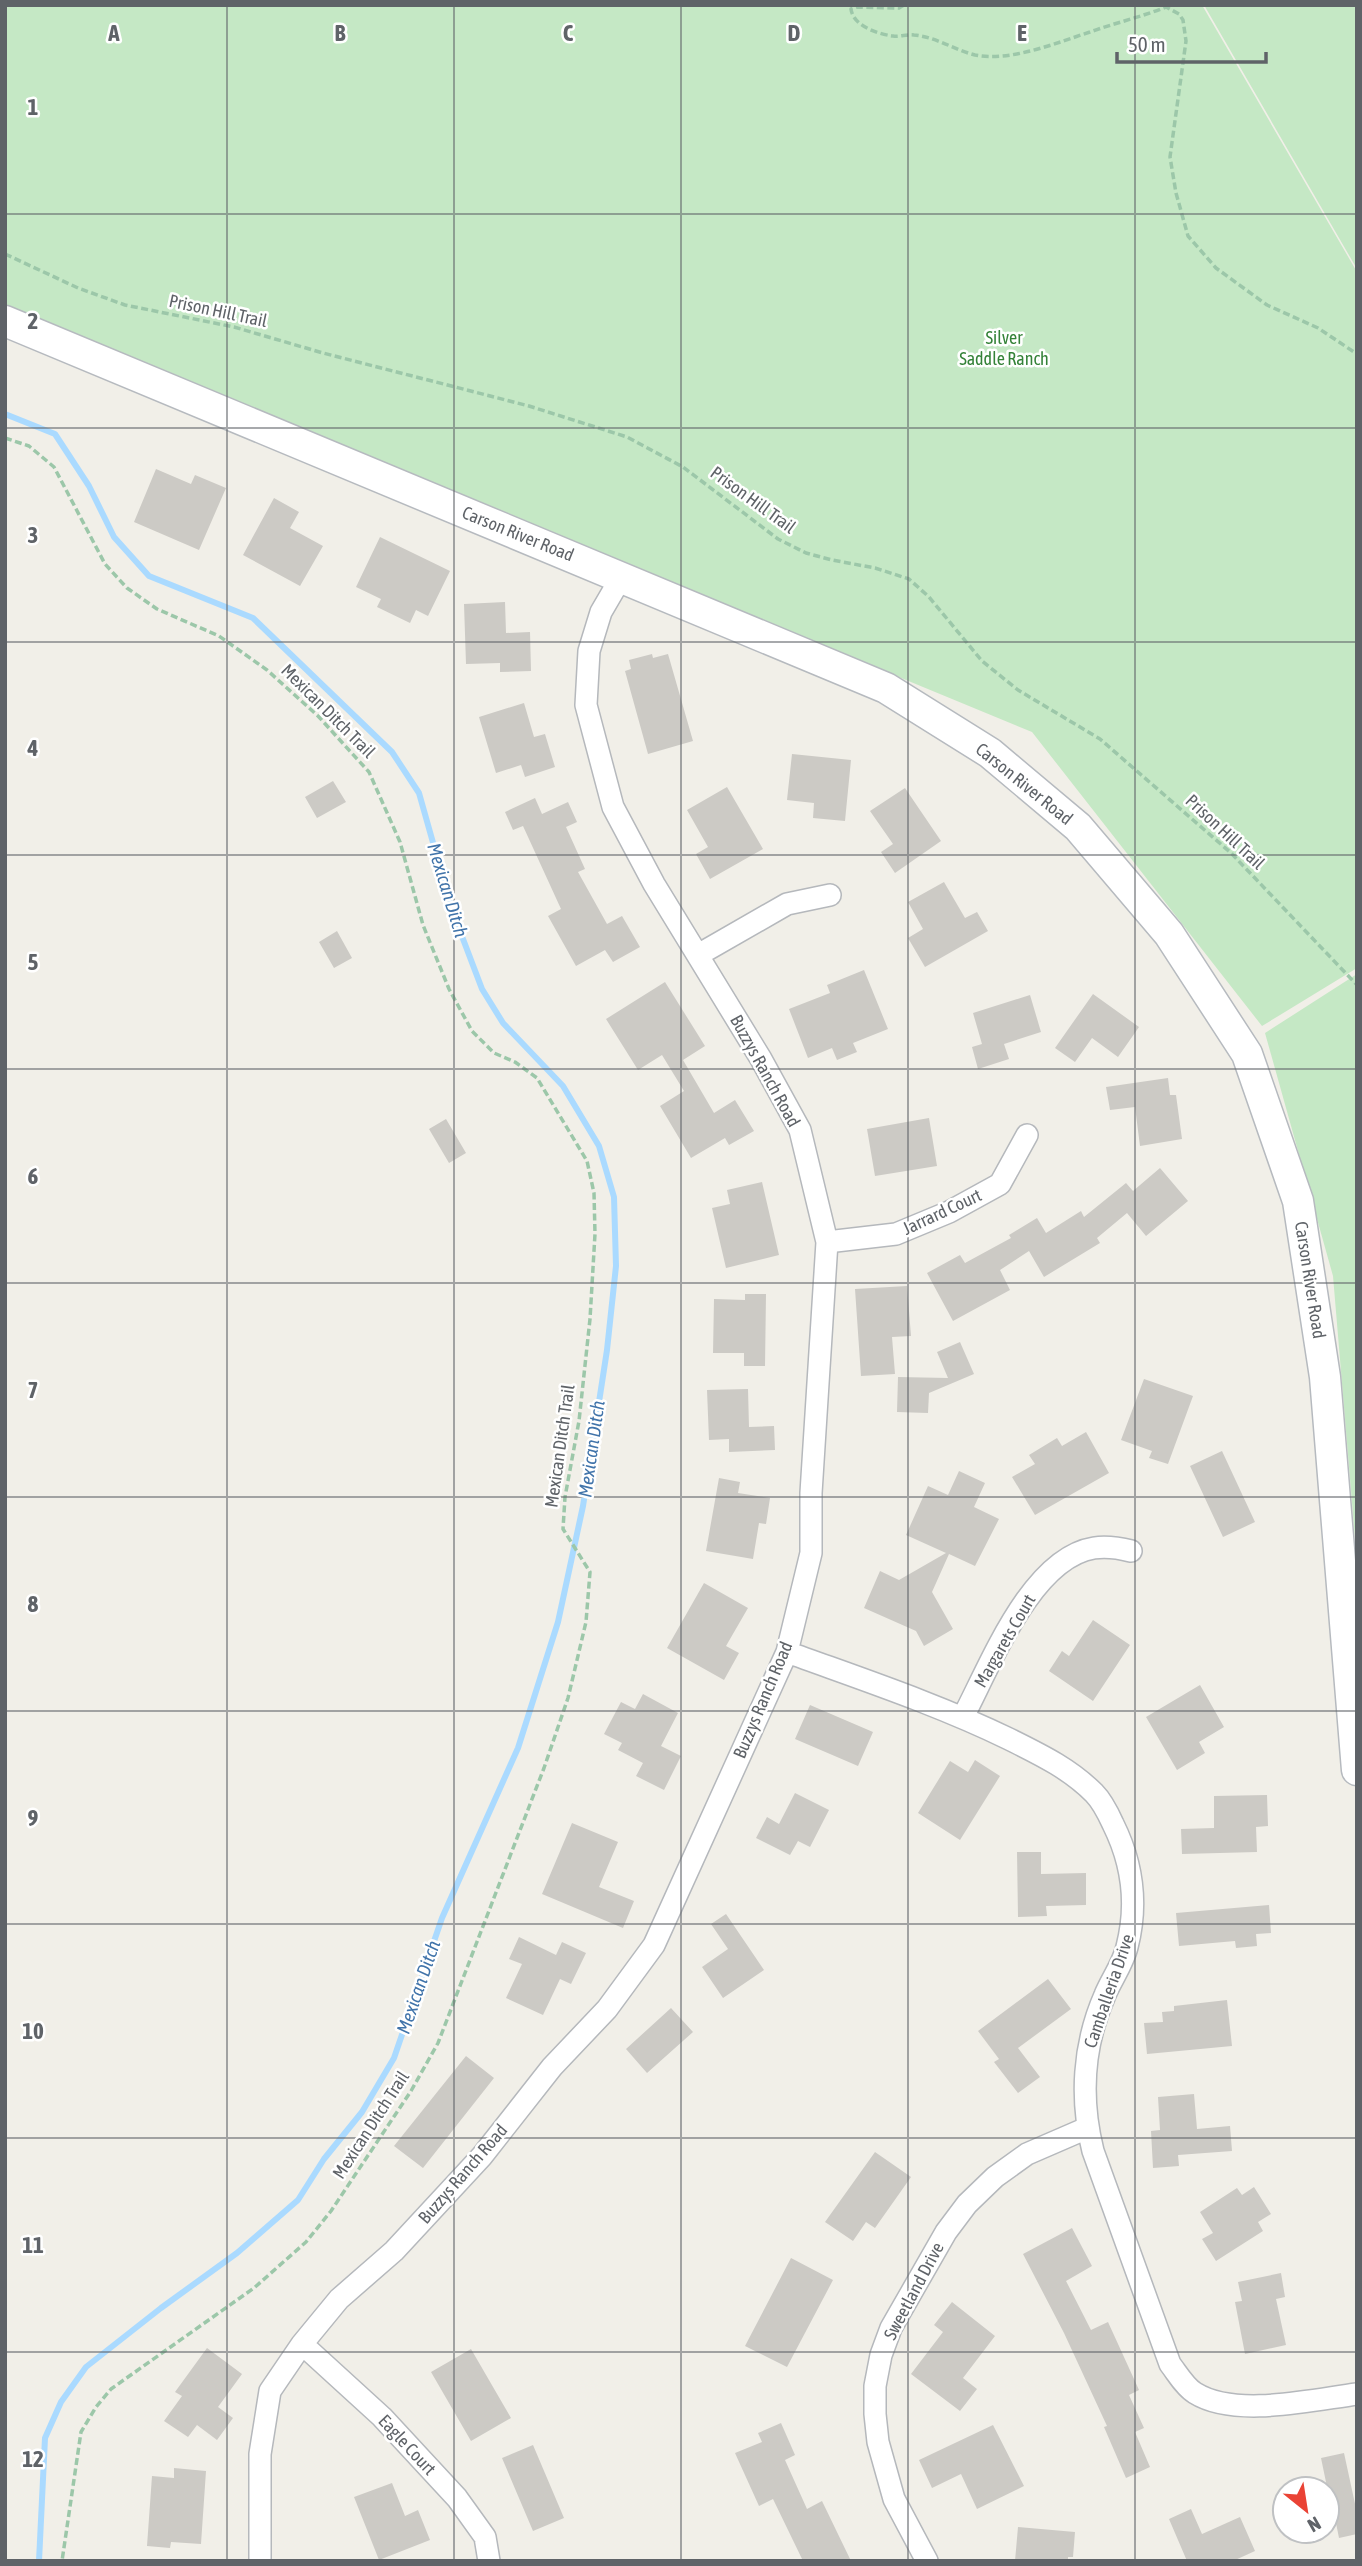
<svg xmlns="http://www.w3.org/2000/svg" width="1362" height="2566" font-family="'Asap Condensed',sans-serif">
  <rect width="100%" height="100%" fill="#f1efe8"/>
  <path fill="#c5e8c5" d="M5 5H1202L1357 272V968L1262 1026 1032 732 5 308Z
    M1204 5H1357V269Z
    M1357 974V1562L1333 1276 1265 1033Z"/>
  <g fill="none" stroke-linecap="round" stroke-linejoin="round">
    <path stroke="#aadaff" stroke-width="6" d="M5 414 55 434 89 486 114 537 149 576 253 618 392 752 419 793 452 910 482 989 503 1023 563 1086 599 1146 614 1197 616 1266 607 1350 583 1506 558 1622 518 1748 442 1918 394 2058 362 2112 324 2159 298 2200 237 2253 161 2308 86 2367 61 2402 45 2438 39 2561"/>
  </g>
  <path fill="#cccac5" d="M156 469 191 484 195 475 226 488 199 550 134 522Z
    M274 498 299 512 290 528 323 546 300 586 243 555Z
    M380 537 450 571 428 616 416 610 410 623 377 607 381 599 356 587Z
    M505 602 506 633 530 632 531 671 500 672V663L466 664 464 604Z
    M652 654 653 658 668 654 693 741 648 754 625 671 631 669 629 660Z
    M524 703 534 737 545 734 555 767 525 777 521 765 496 773 479 717Z
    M792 754 851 760 845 821 813 818 814 803 787 800Z
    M333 781 346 802 317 818 305 797Z
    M727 787 763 849 710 879 696 854 708 847 687 810Z
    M905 788 941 841 895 873 881 852 893 844 870 811Z
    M535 798 542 814 568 802 577 822 566 827 585 869 578 872 607 924 622 916 640 947 613 962 605 950 576 966 548 916 561 909 523 826 513 830 505 812Z
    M944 882 965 918 977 912 988 931 925 967 908 938 923 929 908 902Z
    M337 931 352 958 334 968 319 942Z
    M864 970 888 1029 853 1043 857 1052 837 1060 832 1048 808 1058 789 1009 830 993 827 985Z
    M665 982 705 1046 683 1060 714 1113 735 1100 754 1131 729 1145 725 1138 691 1158 660 1106 684 1091 662 1055 638 1070 606 1019Z
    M1093 994 1139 1027 1118 1057 1092 1038 1075 1062 1055 1048Z
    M1030 995 1041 1032 1004 1044 1009 1059 978 1069 972 1047 982 1044 973 1013Z
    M1168 1078 1170 1095H1176L1182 1139 1140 1146 1135 1107 1110 1110 1106 1087Z
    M929 1118 937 1166 875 1176 867 1129Z
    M446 1119 466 1153 449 1163 429 1129Z
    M1160 1168 1188 1201 1146 1236 1127 1213 1097 1238 1100 1243 1044 1277 1029 1251 1000 1270 1010 1290 953 1321 927 1273 960 1255 965 1263 1011 1238 1009 1235 1037 1218 1046 1233 1081 1211 1084 1217 1126 1183 1133 1191Z
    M762 1182 779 1255 726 1268 712 1208 730 1204 727 1190Z
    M907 1286 911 1336 892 1337 895 1374 861 1376 855 1289Z
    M745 1294H766L765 1366H744V1353H713L714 1299 745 1300Z
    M960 1342 974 1374 929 1393 928 1413 897 1412 898 1377 948 1378 937 1352Z
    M1144 1379 1193 1396 1168 1464 1149 1458 1152 1451 1121 1440Z
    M748 1389 749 1427 774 1426 775 1450 729 1452V1439L709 1440 707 1390Z
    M1086 1432 1109 1473 1035 1515 1012 1477 1035 1464 1029 1455 1057 1438 1062 1446Z
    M1222 1451 1255 1522 1223 1537 1190 1466Z
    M959 1471 985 1483 974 1507 999 1519 975 1566 949 1554 932 1592 953 1629 924 1646 916 1631 864 1608 880 1571 899 1580 946 1553 906 1535 928 1486 948 1495Z
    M719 1478 740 1482 738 1493 770 1498 766 1524 759 1523 753 1559 706 1551Z
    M704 1583 748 1608 726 1646 739 1653 724 1680 667 1648Z
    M1093 1620 1130 1645 1093 1701 1049 1671 1062 1651 1069 1656Z
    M1200 1685 1224 1727 1199 1742 1205 1753 1177 1770 1146 1717Z
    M643 1694 678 1713 661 1746 681 1756 664 1790 636 1776 643 1763 618 1750 622 1743 604 1734 621 1702 635 1709Z
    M810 1705 873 1732 858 1766 795 1739Z
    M975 1760 1000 1776 960 1840 918 1813 950 1761 968 1772Z
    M795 1793 829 1810 810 1847 798 1841 790 1855 756 1838 767 1817 779 1824Z
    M1267 1795 1268 1826 1256 1827 1257 1852 1182 1854 1181 1829 1214 1828V1796Z
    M572 1823 618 1842 599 1887 634 1901 623 1928 542 1894Z
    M1017 1852H1041V1874L1086 1873V1905L1046 1906 1047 1916 1018 1917Z
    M1269 1905 1271 1933 1256 1934 1257 1946 1236 1948 1235 1941 1179 1946 1176 1913Z
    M726 1914 764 1970 723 1998 702 1967 728 1949 711 1924Z
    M519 1937 556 1955 562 1942 586 1953 571 1984 560 1979 543 2015 506 1998 522 1964 509 1959Z
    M1048 1979 1071 2009 1018 2048 1040 2077 1018 2093 994 2062 999 2059 978 2031Z
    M1227 2000 1232 2046 1147 2054 1144 2023 1163 2022 1162 2012 1174 2011V2006Z
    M671 2008 693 2032 647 2073 626 2049Z
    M466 2056 494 2078 423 2168 394 2146Z
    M1194 2094 1197 2129 1230 2126 1232 2151 1178 2155 1179 2166 1153 2168 1151 2131 1160 2130 1158 2097Z
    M875 2152 911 2177 875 2228 866 2222 853 2241 825 2222Z
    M1254 2187 1271 2214 1258 2222 1263 2231 1216 2261 1202 2239 1213 2233 1200 2212 1237 2188 1242 2195Z
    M1072 2228 1092 2266 1066 2281 1091 2330 1108 2322 1139 2390 1129 2395 1144 2428 1135 2432 1150 2467 1126 2478 1104 2427 1107 2426 1064 2333 1023 2254Z
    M791 2258 833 2280 787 2367 745 2346Z
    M1281 2273 1285 2297 1276 2299 1286 2345 1245 2354 1235 2302 1242 2301 1238 2282Z
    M952 2302 995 2336 963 2378 977 2389 960 2411 911 2374 943 2332 934 2325Z
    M207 2348 242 2374 218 2407 233 2418 217 2440 197 2425 188 2437 164 2421 182 2396 175 2392Z
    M471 2349 511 2418 471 2441 431 2372Z
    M781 2423 795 2455 785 2460 807 2509 822 2501 851 2561H803L773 2499 759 2506 735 2453 762 2442 758 2433Z
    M993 2425 1024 2486 977 2509 961 2474 932 2488 919 2460Z
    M533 2445 564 2518 533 2531 502 2458Z
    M1344 2453 1357 2513V2534L1339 2538 1336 2523 1327 2525V2487L1321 2458Z
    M174 2468 206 2471 201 2544 171 2542 170 2548 147 2546 152 2476 174 2478Z
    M392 2483 405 2516 418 2510 430 2540 379 2560 354 2497Z
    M1191 2509 1202 2534 1240 2517 1255 2551 1233 2561H1187L1169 2519Z
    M1018 2527 1075 2532 1073 2557H1068V2561H1015Z"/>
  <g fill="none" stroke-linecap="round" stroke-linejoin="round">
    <g stroke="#b5b8bc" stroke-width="24">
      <path id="street" d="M698 955 787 904 830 895
        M827 1242 896 1234 949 1212 1000 1184 1027 1135
        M787 1652C861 1679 937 1704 1009 1739 1039 1754 1069 1768 1094 1793 1102 1801 1108 1813 1113 1824 1133 1864 1138 1904 1127 1947 1123 1964 1111 1980 1105 1995 1083 2045 1080 2099 1093 2151L1170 2364C1177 2373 1185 2387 1195 2393 1235 2418 1311 2400 1357 2394
        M963 1717C990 1666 1031 1558 1094 1548 1107 1546 1119 1548 1131 1551
        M302 2344 382 2417 457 2498 485 2537 489 2561
        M260 2561V2454L270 2391 302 2344 339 2299 394 2251 482 2156 552 2067 607 2009 654 1945 787 1652 811 1553V1493L827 1242 800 1130 761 1059 654 884 613 807 586 705 589 651 601 612 622 576
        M927 2561 894 2499 878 2442 875 2414V2386L881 2355 891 2328 946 2232 967 2204 995 2177 1027 2154 1087 2128"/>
    </g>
    <g stroke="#b6babf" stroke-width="33">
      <path id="secondary" d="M5 321 886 688 990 753 1078 827 1169 934 1247 1054 1298 1201 1325 1377 1357 1770"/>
    </g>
    <path stroke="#9cc7a9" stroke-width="3.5" stroke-dasharray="7 3.5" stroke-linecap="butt" d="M904 5 899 8 857 7 851 9C853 26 878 34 893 36 900 37 907 34 914 35 936 37 955 50 975 55 1011 62 1056 43 1090 32 1115 23 1141 17 1166 7L1179 14 1183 20 1186 41 1170 157 1176 193 1188 236 1216 268 1267 305 1318 328 1357 354
      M5 254 78 288 125 305 234 327 323 353 529 406 627 437 683 467 778 539 806 553 832 560 875 568 909 579 929 597 982 661 1018 690 1100 739 1231 853 1357 985
      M5 438 29 446 54 467 105 564 127 588 157 609 219 636 267 670 318 716 369 772 400 842 423 925 449 989 472 1031 494 1053 515 1062 537 1078 587 1161 594 1193 595 1234 590 1319 579 1421 565 1497 563 1529 590 1572 586 1622 568 1698 544 1768 438 2043 411 2091 331 2211 306 2242 254 2288 111 2389 96 2407 81 2432 62 2561"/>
    <use href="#street" stroke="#fff" stroke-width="21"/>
    <use href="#secondary" stroke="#fff" stroke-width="30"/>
  </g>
  <path fill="none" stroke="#5f6368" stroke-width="2" stroke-opacity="0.55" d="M227 5V2561M454 5V2561M681 5V2561M908 5V2561M1135 5V2561M5 214H1357M5 428H1357M5 642H1357M5 855H1357M5 1069H1357M5 1283H1357M5 1497H1357M5 1711H1357M5 1924H1357M5 2138H1357M5 2352H1357"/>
  <g text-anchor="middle" stroke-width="5" stroke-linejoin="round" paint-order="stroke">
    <g font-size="18" fill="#5f6368" stroke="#fff">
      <text transform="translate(218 311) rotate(12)" y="6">Prison Hill Trail</text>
      <text transform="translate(753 500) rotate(36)" y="6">Prison Hill Trail</text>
      <text transform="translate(518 534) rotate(22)" y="6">Carson River Road</text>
      <text transform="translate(328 711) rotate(45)" y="6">Mexican Ditch Trail</text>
      <text transform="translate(1024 784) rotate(39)" y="6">Carson River Road</text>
      <text transform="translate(1225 832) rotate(43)" y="6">Prison Hill Trail</text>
      <text transform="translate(765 1071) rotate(61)" y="6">Buzzys Ranch Road</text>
      <text transform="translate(942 1212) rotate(-25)" y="6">Jarrard Court</text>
      <text transform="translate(1310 1280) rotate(81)" y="6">Carson River Road</text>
      <text transform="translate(560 1446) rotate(-82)" y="6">Mexican Ditch Trail</text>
      <text transform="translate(1005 1641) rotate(-60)" y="6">Margarets Court</text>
      <text transform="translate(763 1700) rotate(-67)" y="6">Buzzys Ranch Road</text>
      <text transform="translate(1109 1991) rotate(-71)" y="6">Camballeria Drive</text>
      <text transform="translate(371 2125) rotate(-57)" y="6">Mexican Ditch Trail</text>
      <text transform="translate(463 2174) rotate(-49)" y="6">Buzzys Ranch Road</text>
      <text transform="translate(914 2291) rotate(-62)" y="6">Sweetland Drive</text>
      <text transform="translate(407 2445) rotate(47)" y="6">Eagle Court</text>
    </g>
    <g font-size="18" fill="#348238" stroke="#fff">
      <text x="1004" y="344">Silver<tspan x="1004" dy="21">Saddle Ranch</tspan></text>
    </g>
    <g font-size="19" font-style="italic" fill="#4174aa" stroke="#fff">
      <text transform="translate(448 890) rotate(73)" y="7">Mexican Ditch</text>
      <text transform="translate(591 1449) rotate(-82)" y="7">Mexican Ditch</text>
      <text transform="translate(418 1987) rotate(-71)" y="7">Mexican Ditch</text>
    </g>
  </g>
  <g font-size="23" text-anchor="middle" font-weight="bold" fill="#5f6368" stroke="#fff" stroke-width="5" stroke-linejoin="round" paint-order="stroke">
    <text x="114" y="41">A</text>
    <text x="340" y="41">B</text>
    <text x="568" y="41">C</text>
    <text x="794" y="41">D</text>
    <text x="1022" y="41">E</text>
    <text x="33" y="115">1</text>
    <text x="33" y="329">2</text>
    <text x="33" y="543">3</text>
    <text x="33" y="756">4</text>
    <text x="33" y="970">5</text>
    <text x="33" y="1184">6</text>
    <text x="33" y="1398">7</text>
    <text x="33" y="1612">8</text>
    <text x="33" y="1826">9</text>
    <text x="33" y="2039">10</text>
    <text x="33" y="2253">11</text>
    <text x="33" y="2467">12</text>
  </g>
  <rect width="1362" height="2566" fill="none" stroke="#5f6368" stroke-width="14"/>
  <g transform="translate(1306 2510) rotate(150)"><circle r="33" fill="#ffffff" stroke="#bfc1c3" stroke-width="2"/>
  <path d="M0-5L12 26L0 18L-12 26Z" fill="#ea4335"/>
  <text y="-10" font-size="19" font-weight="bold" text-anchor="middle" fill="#5f6368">N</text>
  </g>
  <path d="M1117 52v10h149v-10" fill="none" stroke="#5f6368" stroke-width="3.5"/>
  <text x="1128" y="52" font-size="21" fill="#5f6368" stroke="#ffffff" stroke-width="5" paint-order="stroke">50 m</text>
</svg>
